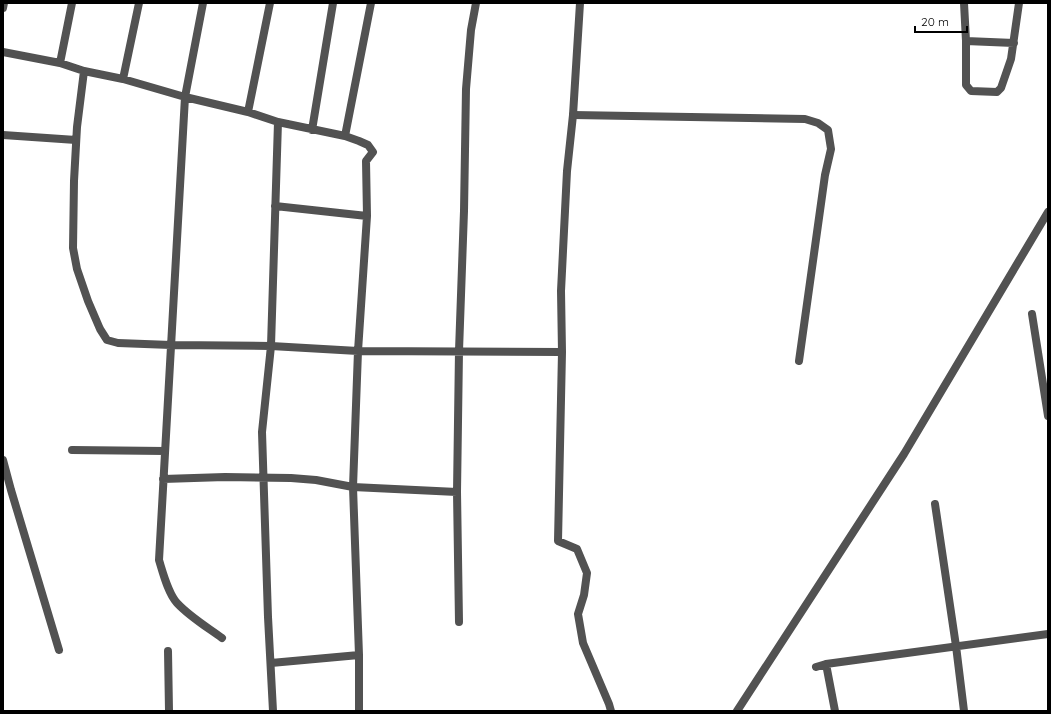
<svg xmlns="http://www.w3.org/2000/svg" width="1051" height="714" font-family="Quicksand,sans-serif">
  <rect width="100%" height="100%" fill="#fff"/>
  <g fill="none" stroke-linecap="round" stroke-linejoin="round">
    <path stroke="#525252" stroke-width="8" d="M964 3 966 41V85L971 91 997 92 1001 88 1011 59 1019 3
      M966 41 1014 43
      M573 115 805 119 818 123 828 130 831 149 825 175 799 361"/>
    <path stroke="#525252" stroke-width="8" d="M203 3 185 97 159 560C163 573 168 593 177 603 190 617 207 627 222 638
      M580 3 573 115 567 171 561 291 562 352 558 541 577 549 587 573 584 595 578 614 583 643 609 704 611 711
      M3 8 4 3
      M3 52 60 63 84 71 123 79 185 97 248 112 278 122 345 136 359 141 368 145 373 152 366 161 367 216 358 351 353 487 359 655V711
      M60 63 72 3
      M84 71 77 127 74 181 73 248 77 269 88 301 100 329 107 340 118 343 171 345 271 346 358 351 562 352
      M123 79 139 3
      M248 112 270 3
      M312 130 333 3
      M3 135 76 140
      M345 136 371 3
      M275 206 367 216
      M1032 314 1048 416
      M72 450 165 451
      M3 460 11 490 59 650
      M163 479 225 477 291 478 316 480 353 487 457 492
      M935 504 956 646 964 711
      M459 622 457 492 459 351 464 211 466 89 471 30 476 3
      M168 651 169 711
      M271 663 359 655
      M826 664 835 711
      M816 667 826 664 1048 634
      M273 711 268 617 262 432 271 346 278 122
      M737 711 904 454 1048 212"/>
  </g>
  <rect width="1051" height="714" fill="none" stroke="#000000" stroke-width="8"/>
  <path d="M915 26v6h52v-6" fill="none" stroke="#000000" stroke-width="2"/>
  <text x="921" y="26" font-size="12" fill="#000000" stroke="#ffffff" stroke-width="3" paint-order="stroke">20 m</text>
</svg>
